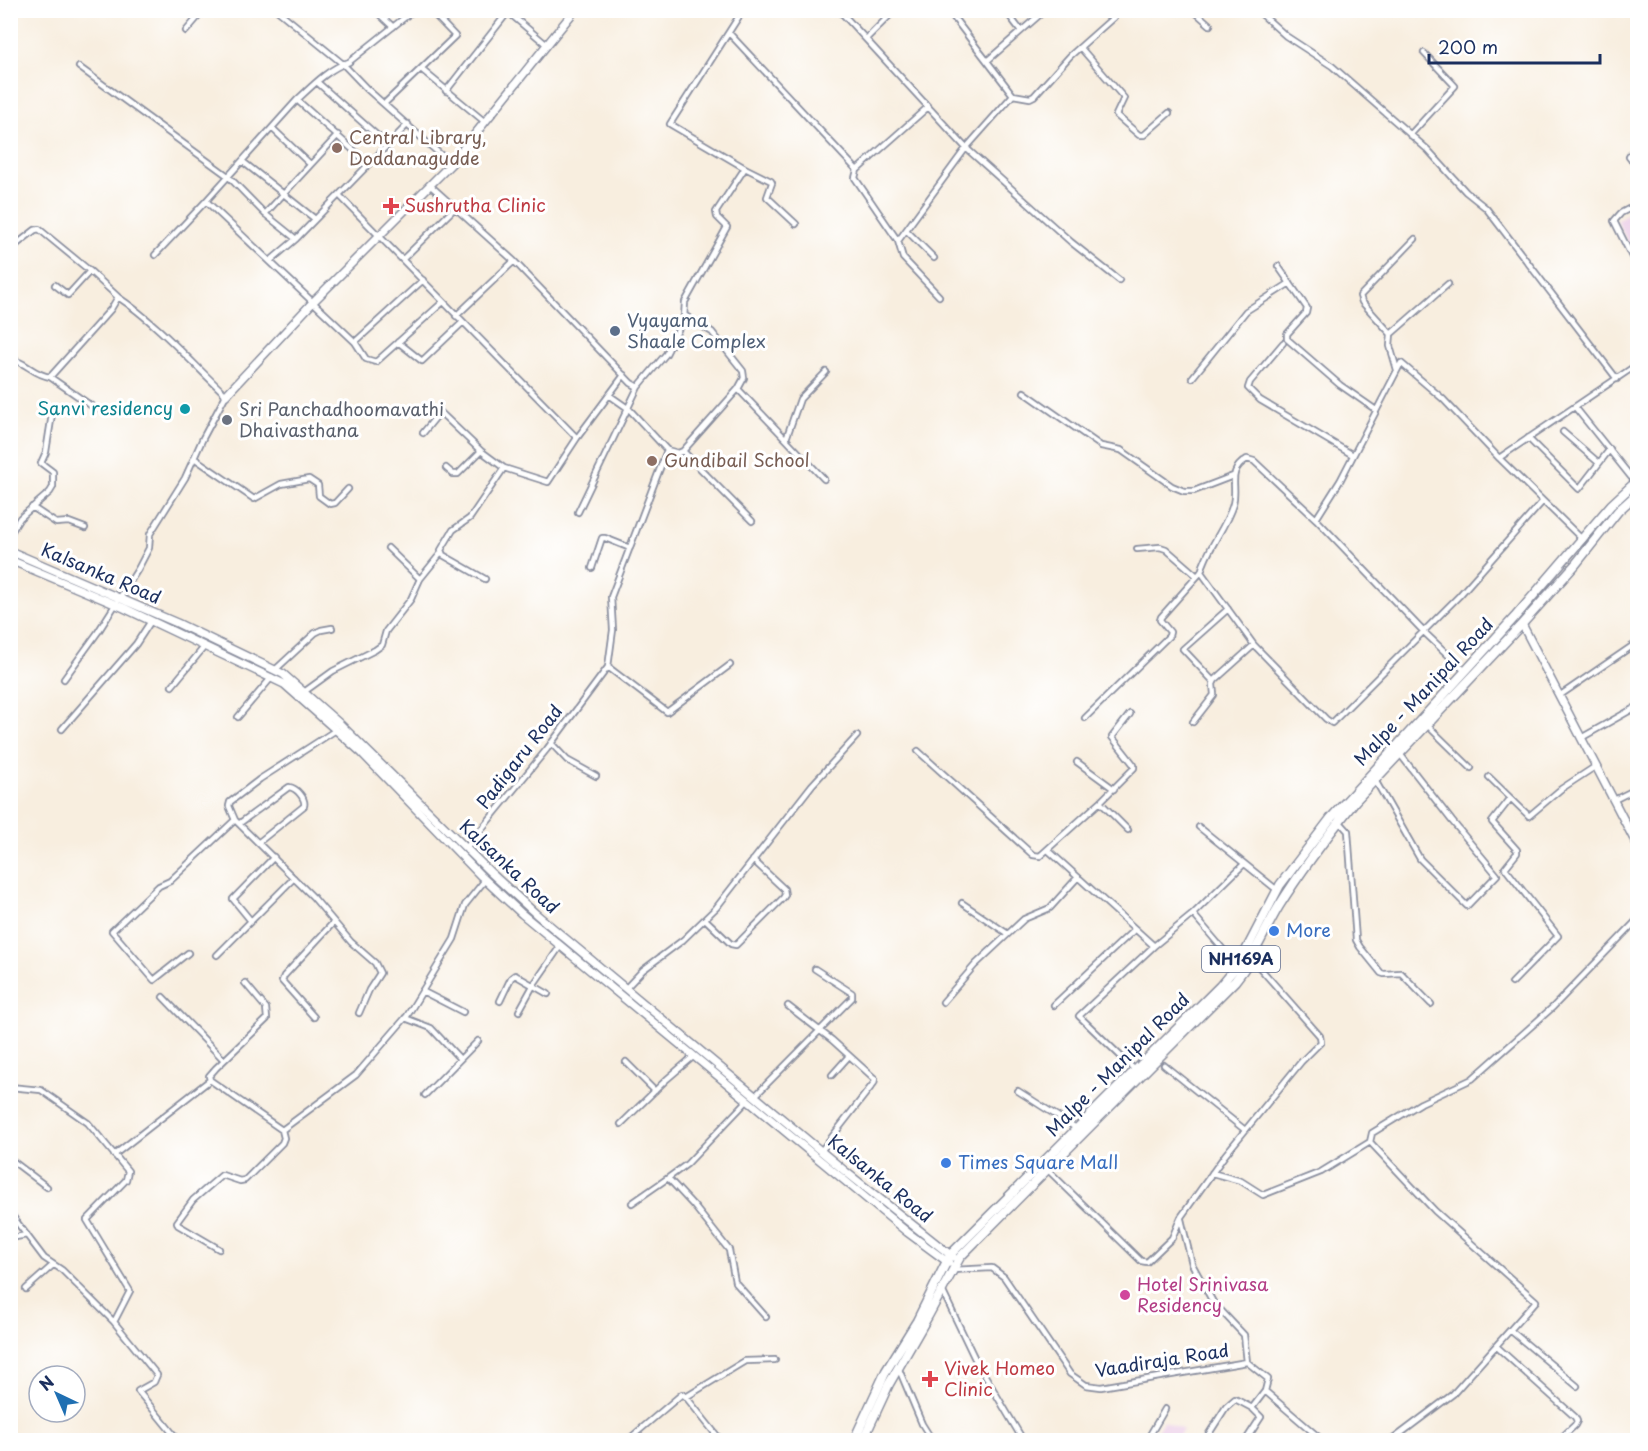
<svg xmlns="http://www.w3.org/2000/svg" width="1648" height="1451" font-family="'Playpen Sans',sans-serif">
  <rect width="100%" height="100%" fill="#fff"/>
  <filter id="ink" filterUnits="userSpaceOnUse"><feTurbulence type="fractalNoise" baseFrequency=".0167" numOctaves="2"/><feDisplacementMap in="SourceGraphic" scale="12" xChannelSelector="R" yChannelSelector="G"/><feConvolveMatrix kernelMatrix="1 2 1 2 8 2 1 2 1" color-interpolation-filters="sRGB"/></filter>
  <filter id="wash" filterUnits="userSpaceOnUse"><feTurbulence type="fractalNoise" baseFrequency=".008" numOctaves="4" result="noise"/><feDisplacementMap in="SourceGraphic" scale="24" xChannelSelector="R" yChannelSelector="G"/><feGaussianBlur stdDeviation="1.35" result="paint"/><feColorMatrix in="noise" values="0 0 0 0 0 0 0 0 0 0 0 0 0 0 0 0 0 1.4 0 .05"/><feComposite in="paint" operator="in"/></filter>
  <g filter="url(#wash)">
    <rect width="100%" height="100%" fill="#f8eedf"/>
    <path fill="#edd1e9" d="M1637 209V261L1617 220Z
      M1163 1421 1183 1430 1176 1440H1152Z"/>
  </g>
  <g filter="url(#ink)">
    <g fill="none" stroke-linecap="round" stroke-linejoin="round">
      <g stroke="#8a8e9e" stroke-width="8">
        <path id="street" d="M277 10 343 64 367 89 451 164
          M375 10 393 27
          M414 10 349 62C329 68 312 86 297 100L206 201 355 342 423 280
          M839 10 966 148 1071 242 1119 280
          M1005 10 1021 31
          M1193 10 1210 25
          M1257 10 1286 36 1332 66 1428 150 1466 192 1486 208 1617 379
          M508 12 547 45
          M186 31 204 10
          M729 33 857 170
          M866 39 895 10
          M1080 47 1124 98 1116 115 1139 135H1144L1169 113
          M987 61 1044 11
          M79 67 228 176 265 214 296 239
          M421 69 485 122
          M317 82 389 146
          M446 91 508 12
          M1013 95 1030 98 1034 96 1070 56 1114 17
          M297 100 369 164
          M384 104 455 36 430 10
          M928 107 857 170 855 178 898 241 903 258 939 296
          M272 128 310 164
          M1410 135 1455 86 1424 53
          M1638 143 1629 157 1638 168
          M242 161 315 219
          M745 168 771 181 772 183 767 197 796 224
          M431 186 514 261 631 383 638 387 666 354 684 318 685 302 727 227 717 217 716 212 745 168 670 124 743 10
          M339 195 577 438
          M1638 204 1621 213 1614 221 1638 269
          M265 214 338 135
          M906 230 934 258
          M898 241 966 148 1013 95 948 10
          M10 244H17L35 230 39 229 90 271 118 297
          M155 255 206 201
          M403 259 455 208
          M270 261 296 239 408 124
          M1278 266 1307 308 1306 313 1287 334V339L1340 385 1376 410
          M55 285 68 295 90 271
          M684 315 712 332 743 371 744 378 738 389
          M456 316 514 261
          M1391 334 1362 302 1360 296 1415 239
          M355 342 366 359 376 362 443 302
          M398 342 422 361 462 323
          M1283 343 1250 382 1248 388 1260 400 1353 455
          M10 359C27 362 32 374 50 377L111 309 118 297C157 323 192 363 226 395L203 438 185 478 150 534 149 548 138 569 98 632 64 679
          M1397 370 1390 346 1391 334 1448 284
          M50 377 96 409
          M1192 378 1246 311 1290 283
          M1024 392 1101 446 1121 450 1172 486 1184 491H1194L1233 476
          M1575 407 1635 482
          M1563 432 1599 463
          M423 433 440 412 481 451 504 468 548 482 577 438 624 375
          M1528 438 1579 489 1610 449
          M786 439 800 399 826 372
          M667 450 678 453 683 451 738 389 824 479
          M683 451 752 521
          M194 458 254 499 281 484 309 479 318 485 319 496 330 504 335 503 348 489
          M1499 458 1638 364
          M446 468 453 474H458L481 451
          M32 507 56 523 69 522 85 528
          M578 512 638 387
          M1316 519 1254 461 1247 459C1226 472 1238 485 1233 504 1226 528 1207 548 1201 572L1254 645 1326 719 1332 723 1459 596 1543 501
          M10 534 20 518 50 492 53 487V472L41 463 46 452 52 414
          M1137 549 1160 547 1166 549 1197 576
          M592 568 602 538H605L630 548
          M420 579 441 553
          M485 579 443 555 441 550 453 530 470 518 504 468
          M608 667 667 712 730 665
          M275 670 315 633 321 630 332 628
          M1466 672 1424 632 1316 519 1340 481 1401 363 1443 399 1499 458 1583 540
          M1214 682 1183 649 1228 609
          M172 686 205 646
          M304 692 333 671 375 650 382 645 386 631 411 599 420 579 388 548
          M1559 696 1638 642
          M238 717 272 677
          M1085 718 1169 636 1170 632 1160 620 1161 617 1201 572
          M1193 722 1214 695 1213 684 1215 680 1254 645
          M1427 725 1471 768
          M62 729 136 644 151 621
          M1581 738 1638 706
          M551 743 567 760 596 776
          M918 751 1033 855 1040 856 1100 802 1134 768V765L1112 737 1130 714
          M1077 762 1114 789
          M1489 777 1529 816 1561 789 1596 766
          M1375 780 1420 859 1467 906 1497 875 1452 821 1400 754
          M1510 799 1492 822 1517 850V853L1505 868 1558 936 1512 983
          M1614 800 1638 788
          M1100 802 1128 830
          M235 820 313 897 351 942 375 963 380 973 369 990 359 1013
          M1339 821 1348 831 1356 940 1360 947 1381 973 1384 974 1401 973 1431 1004
          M240 823 289 787C297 788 306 799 304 806L259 842
          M1199 827 1277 890
          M466 848 547 749 608 667 613 630 611 597 667 450 629 409 609 395
          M1048 850 1154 946 1193 914 1238 967
          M962 903 1008 934
          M1193 914 1244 864
          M705 919 731 944 736 945 783 898 785 895 784 889 753 860
          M251 921 233 899 274 857
          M188 953 154 980 112 931 159 886 170 881 235 820 229 806 230 802 260 779 336 730
          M217 955 294 878
          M245 983 266 1008 267 1019 216 1068 209 1076 210 1080 282 1130 356 1075 407 1016 454 939 465 905 485 880
          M626 988 643 970 683 940 716 908 812 785 857 736
          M422 991 463 1012
          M163 997 224 1060
          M500 1001 511 978 515 975 548 994
          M943 1002 975 965 1024 919 1050 908 1078 877
          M1054 1005 1134 930
          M788 1006 832 1040 875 1079 874 1083 821 1151
          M519 1011 534 984 561 945
          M314 1017 282 981 284 976 333 923
          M405 1018 431 1028 460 1059
          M626 1062 655 1091
          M1164 1065 1245 1130
          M1135 1070 1079 1016 1154 946
          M832 1075 849 1056
          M10 1087 41 1090 88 1123 128 1171 126 1180 87 1220 130 1291 114 1322 157 1375 154 1382 138 1391 178 1440
          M1018 1091 1076 1128
          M425 1095 478 1041
          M755 1096 852 998V993L815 969
          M748 1100 687 1164 668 1178 694 1206 729 1250 735 1282 766 1317
          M621 1124 667 1079 694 1056
          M1370 1142 1435 1211 1536 1301 1453 1394 1392 1440
          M114 1155 210 1080
          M10 1159 47 1187
          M1047 1169 1141 1261 1147 1262 1172 1238 1181 1217 1225 1155 1301 1062 1321 1042 1320 1036 1252 959
          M1212 1173 1241 1181 1263 1195 1321 1172 1370 1142 1372 1133 1421 1103 1472 1079 1553 1007 1638 919
          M632 1203 668 1178
          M10 1213 44 1258 62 1270 114 1322
          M1181 1219 1192 1264 1213 1302 1244 1335 1247 1362
          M10 1238 27 1235
          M219 1249 178 1225 177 1222 193 1200 222 1175 240 1181 245 1180 282 1143 284 1138 282 1130
          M953 1270 992 1268 1004 1277 1070 1374 1086 1385 1101 1387 1247 1362 1268 1379 1265 1391 1322 1440
          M26 1289 53 1265
          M942 1290 974 1357 1023 1440
          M1510 1330 1577 1386
          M1496 1346 1575 1417 1577 1421 1575 1425 1559 1440
          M898 1367 922 1424 932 1440
          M686 1397 745 1361 775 1360
          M628 1440 682 1394 686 1397 718 1437V1440
          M1147 1440 1165 1409
          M1205 1440 1226 1407 1235 1399 1252 1408 1265 1391
          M1246 1440 1261 1417 1252 1408"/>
      </g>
      <g stroke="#8a8e9e" stroke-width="10">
        <path id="secondary" d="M226 395 314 301 451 164 575 10
          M10 551 177 623 283 674 341 725 490 872 536 914 846 1172 953 1257
          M10 560 124 608 284 684 362 753 481 876 522 914 907 1232 949 1263
          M1522 624 1638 847"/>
      </g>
      <g stroke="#8a8e9e" stroke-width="11">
        <path id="highway" d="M854 1440 886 1371 917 1321 950 1255 1220 986 1240 962 1280 885 1331 818 1515 617 1611 505 1638 480
          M863 1440 889 1384 928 1316 960 1257 1235 981C1254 958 1264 931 1279 906 1302 869 1328 835 1355 801L1522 624 1575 565 1618 511 1638 493"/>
      </g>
      <use href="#street" stroke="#fff" stroke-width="4.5"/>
      <use href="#secondary" stroke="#fff" stroke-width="7"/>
      <use href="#highway" stroke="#fff" stroke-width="8"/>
    </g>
  </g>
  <g fill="#8d6e63" stroke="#fff" stroke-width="2">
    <circle cx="337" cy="148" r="6"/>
    <circle cx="652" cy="461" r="6"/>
  </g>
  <g fill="#e0444e" stroke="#fff" stroke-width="2">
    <path d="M388 197h6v6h6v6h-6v6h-6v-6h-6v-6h6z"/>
    <path d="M927 1370h6v6h6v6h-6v6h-6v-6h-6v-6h6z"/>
  </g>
  <circle fill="#5c6f8a" stroke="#fff" stroke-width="2" cx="615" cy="331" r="6"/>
  <circle fill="#0f9aa8" stroke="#fff" stroke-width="2" cx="185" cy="409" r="6"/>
  <circle fill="#6b7280" stroke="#fff" stroke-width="2" cx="227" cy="420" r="6"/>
  <g fill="#3f7fe0" stroke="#fff" stroke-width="2">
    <circle cx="1274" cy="931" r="6"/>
    <circle cx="946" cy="1163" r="6"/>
  </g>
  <circle fill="#d1479c" stroke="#fff" stroke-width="2" cx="1125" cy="1295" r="6"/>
  <g text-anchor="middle" stroke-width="6" stroke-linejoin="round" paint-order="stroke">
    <rect fill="#fff" stroke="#5f6d8e" stroke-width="1.5" x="1202" y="946" width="78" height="26" rx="4.5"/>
    <g font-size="16" font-weight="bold" fill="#1b2f5e">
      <text x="1241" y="965">NH169A</text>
    </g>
    <g font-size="18" fill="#785e54" stroke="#fff" text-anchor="start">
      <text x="349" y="144">Central Library,<tspan x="349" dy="21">Doddanagudde</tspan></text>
      <text x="664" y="467">Gundibail School</text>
    </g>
    <g font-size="18" fill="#be3a42" stroke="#fff" text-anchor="start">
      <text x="404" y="212">Sushrutha Clinic</text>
      <text x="944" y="1375">Vivek Homeo<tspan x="944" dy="21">Clinic</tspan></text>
    </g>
    <g font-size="18" fill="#4e5e75" stroke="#fff" text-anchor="start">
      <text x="627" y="327">Vyayama<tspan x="627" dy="21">Shaale Complex</tspan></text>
    </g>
    <g font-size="18" fill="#0d838f" stroke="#fff" text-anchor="end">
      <text x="173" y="415">Sanvi residency</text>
    </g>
    <g font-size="18" fill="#5b616d" stroke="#fff" text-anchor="start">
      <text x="239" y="416">Sri Panchadhoomavathi<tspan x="239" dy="21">Dhaivasthana</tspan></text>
    </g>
    <g font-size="18" fill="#1b2f5e" stroke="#fff">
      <text transform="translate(101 574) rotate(23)" y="6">Kalsanka Road</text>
      <text transform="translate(1424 692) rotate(-47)" y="6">Malpe - Manipal Road</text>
      <text transform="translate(520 757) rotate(-52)" y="6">Padigaru Road</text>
      <text transform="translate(509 867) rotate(43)" y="6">Kalsanka Road</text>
      <text transform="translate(1118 1065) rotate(-45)" y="6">Malpe - Manipal Road</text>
      <text transform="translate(880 1179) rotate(39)" y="6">Kalsanka Road</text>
      <text transform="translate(1162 1361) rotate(-9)" y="6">Vaadiraja Road</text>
    </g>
    <g font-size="18" fill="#366cbe" stroke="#fff" text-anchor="start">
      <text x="1286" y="937">More</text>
      <text x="958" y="1169">Times Square Mall</text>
    </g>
    <g font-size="18" fill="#b23c85" stroke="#fff" text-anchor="start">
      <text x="1137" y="1291">Hotel Srinivasa<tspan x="1137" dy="21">Residency</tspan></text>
    </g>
  </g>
  <rect width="1648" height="1451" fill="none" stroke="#fff" stroke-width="36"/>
  <g transform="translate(57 1394) rotate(316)"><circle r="28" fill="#ffffff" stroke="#a4acbf" stroke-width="1.5"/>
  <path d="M0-4.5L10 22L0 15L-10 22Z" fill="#1f6fb2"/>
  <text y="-9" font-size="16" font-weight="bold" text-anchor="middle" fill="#1b2f5e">N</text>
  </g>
  <path d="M1429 54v9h171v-9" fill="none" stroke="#1b2f5e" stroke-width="3"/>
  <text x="1438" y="54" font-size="18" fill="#1b2f5e" stroke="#ffffff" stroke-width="4.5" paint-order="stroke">200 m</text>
</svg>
